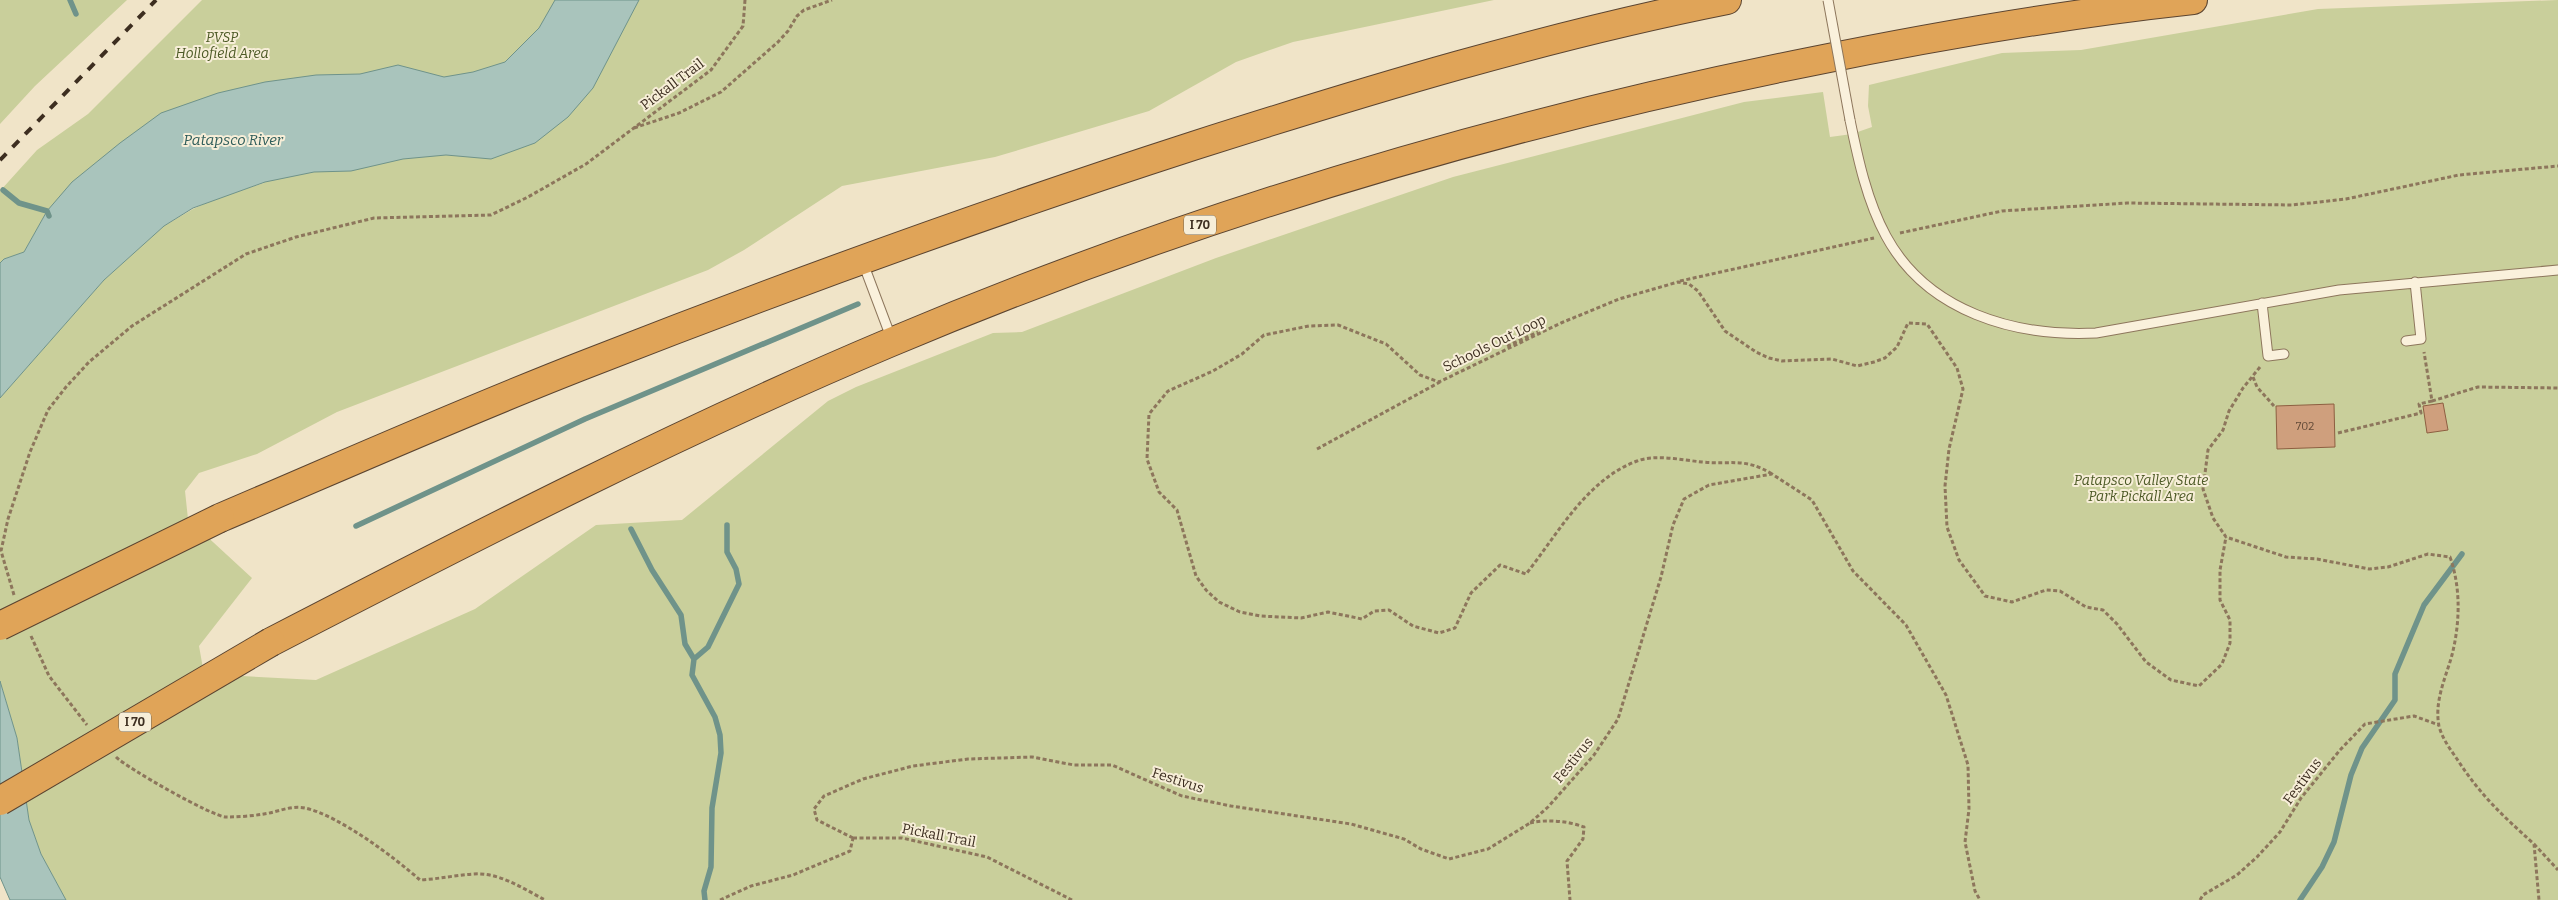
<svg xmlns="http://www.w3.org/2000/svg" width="2558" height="900" font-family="Bitter,serif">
  <rect width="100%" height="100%" fill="#f0e4c8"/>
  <path fill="#c9cf9b" d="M0 0H127L35 86 0 124Z
    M202 0H1494L1293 42 1236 62 1149 111 995 157 842 186 744 250 708 270 337 412 257 454 199 473 185 491 188 519 252 578 199 646 204 674 316 680 475 609 596 525 682 520 828 401 856 387 993 333 1022 332 1216 258 1453 177 1744 102 1823 92 1830 137 1852 134 1872 127 1868 106 1869 85 2002 53 2081 50 2318 9 2558 0V900H66L41 854 29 820 17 738 0 681V398L104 280 164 226 193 209 215 199 264 183 47 211 24 252 4 259 0 263V191L37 150 88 114Z"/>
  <path fill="#a9c4bc" stroke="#6f938a" d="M555 0H639L593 88 568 117 535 143 491 159 446 155 403 159 351 171 314 172 265 182 193 208 164 226 104 280 0 398V263L4 259 24 252 47 211 72 182 120 143 161 113 218 93 265 82 316 75 360 74 398 65 444 77 473 72 505 62 539 28Z
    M0 681 17 738 29 820 41 854 66 900H10L0 877Z"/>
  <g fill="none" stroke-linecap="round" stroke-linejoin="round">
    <path stroke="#6f938a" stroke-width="5.5" d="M70 0 76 14
      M3 190 19 203 47 211 49 216
      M356 526 585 419 858 304
      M631 529 652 570 681 615 685 644 694 659
      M705 900 704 891 711 867 712 808 721 753 720 735 715 717 692 675 694 659 708 647 739 584 736 569 727 552V525
      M2300 900 2322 867 2334 842 2351 775 2362 748 2395 700V674L2424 605 2462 554"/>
  </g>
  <path fill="#cf9f7d" stroke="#8d5f41" d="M2443 403 2448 430 2427 433 2423 406Z
    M2334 404 2335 447 2277 449 2276 406Z"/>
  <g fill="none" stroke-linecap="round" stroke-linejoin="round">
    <g stroke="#8d765c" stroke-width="11">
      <path id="lane" d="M1850 120C1858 159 1867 201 1886 236 1927 312 2015 337 2096 333L2339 290 2558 270
        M863 263 892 340
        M2262 303 2268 356 2284 354
        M2406 341 2421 339 2415 282"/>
    </g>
    <g stroke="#5b4430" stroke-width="30">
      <path id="highway" d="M220 518C342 466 465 411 589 363 788 285 989 212 1193 146 1368 90 1546 36 1727 0
        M271 642C474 537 678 432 889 343 1185 218 1494 125 1809 62 1936 36 2064 14 2193 0"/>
    </g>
    <path stroke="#8d765c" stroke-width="3" stroke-dasharray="4 2.5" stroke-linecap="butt" d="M634 128 679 113 721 92 778 42 788 31 797 16 804 10 832 0
      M1900 233 2002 211 2127 203 2292 205 2346 199 2459 175 2558 166
      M1680 281 1874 238
      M1507 346 1538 332
      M2260 367 2243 388 2229 411 2223 430 2208 450 2203 489 2213 518 2226 537 2286 557 2317 559 2369 569 2388 567 2428 554 2450 557C2461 588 2460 623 2452 655 2446 677 2434 701 2439 726 2442 738 2450 749 2457 759 2481 796 2502 815 2534 844L2539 900
      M2253 377 2257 387 2274 406
      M2432 401 2478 387 2558 388
      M2338 433 2421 413 2419 404 2432 401 2424 352
      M1317 449 1440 382
      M1772 474C1744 457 1731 465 1702 462 1682 460 1656 454 1637 461 1586 480 1558 534 1526 574L1500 565 1471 593 1455 628 1439 633 1413 626 1389 610 1374 611 1362 619 1328 612 1301 618 1260 616 1240 612 1219 602 1206 590 1196 576 1177 510 1159 492 1147 459 1149 414 1168 391 1213 371 1242 354 1264 335 1309 326 1338 325 1386 344 1420 375 1439 382 1561 323 1619 299 1678 282 1689 284 1698 291 1725 331 1756 352 1769 358 1782 361 1832 359 1857 366 1874 362 1885 358 1897 347 1908 323 1927 324 1957 368 1963 389 1949 449 1945 486 1947 527 1959 560 1985 596 2012 602 2046 590 2060 591 2086 607 2103 610 2117 624 2146 662 2171 680 2199 686 2222 664 2230 643V620L2220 600V570L2226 537
      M14 595 1 551 8 519 30 452 48 410 66 387 89 362 132 326 246 254 296 237 374 218 491 215 528 197 586 164 711 70 743 26 745 0
      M31 636 49 676 87 725
      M116 757C127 768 213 817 226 817 238 817 252 816 264 814 278 812 291 805 305 808 338 815 394 857 420 880 439 879 456 875 474 874 499 872 524 889 545 900
      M1530 823C1547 819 1568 821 1584 827L1583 839 1567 861 1570 900
      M853 838 817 820 814 809 824 796 863 779 913 766 968 759 1032 757 1074 765H1112L1182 796 1231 806 1351 824 1404 839 1421 849 1449 859 1488 849 1530 823 1548 807 1594 755 1618 719 1661 577 1673 525 1684 499 1709 485 1772 474 1812 500 1853 571 1906 625 1946 695 1968 765 1969 809 1965 842 1975 891 1980 900
      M853 838H902L987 857 1072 900
      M2534 844 2558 870
      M720 900 751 886 793 875 850 851 853 838
      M2200 900 2203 895 2237 875 2257 857 2280 832 2301 798 2340 750 2365 724 2414 716 2439 725"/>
    <use href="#lane" stroke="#faf1dc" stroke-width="9"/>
    <use href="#highway" stroke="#e0a458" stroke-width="28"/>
    <path stroke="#3d2e20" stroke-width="4" stroke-dasharray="9 9" stroke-linecap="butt" d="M0 160 156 0"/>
    <g stroke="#8d765c" stroke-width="11" stroke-linecap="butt">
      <path id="lane-bridge" d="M1828 0 1850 120"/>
    </g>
    <g stroke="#5b4430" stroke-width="30" stroke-linecap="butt">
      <path id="highway-bridge" d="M0 626 220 518
        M0 801 271 642"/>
    </g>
    <use href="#lane-bridge" stroke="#faf1dc" stroke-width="9"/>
    <use href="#highway-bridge" stroke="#e0a458" stroke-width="28"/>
  </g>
  <g text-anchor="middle" stroke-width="4" stroke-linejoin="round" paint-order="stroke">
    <g font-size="11" fill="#624a37">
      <text x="2305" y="430">702</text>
    </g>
    <g fill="#f7eed8" stroke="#756857" stroke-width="1">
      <rect x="1184" y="215.5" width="32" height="19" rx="4"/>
      <rect x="119" y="712.5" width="32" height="19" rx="4"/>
    </g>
    <g font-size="12" font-weight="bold" fill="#3d2e20">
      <text x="1200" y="229">I 70</text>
      <text x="135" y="726">I 70</text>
    </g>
    <g font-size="14" font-style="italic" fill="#4d5a26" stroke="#f7eed8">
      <text x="222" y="42">PVSP<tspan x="222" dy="16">Hollofield Area</tspan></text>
      <text x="2141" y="485">Patapsco Valley State<tspan x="2141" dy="16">Park Pickall Area</tspan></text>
    </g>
    <g font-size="14" fill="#3d2e20" stroke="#f7eed8">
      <text transform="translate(672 84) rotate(-37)" y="5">Pickall Trail</text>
      <text transform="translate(1494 343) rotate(-26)" y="5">Schools Out Loop</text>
      <text transform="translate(1573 760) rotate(-51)" y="5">Festivus</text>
      <text transform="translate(1178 780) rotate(18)" y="5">Festivus</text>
      <text transform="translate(2302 781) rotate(-53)" y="5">Festivus</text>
      <text transform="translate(939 835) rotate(11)" y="5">Pickall Trail</text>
    </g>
    <g font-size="15" font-style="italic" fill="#2f5d5a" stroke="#f7eed8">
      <text x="233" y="145">Patapsco River</text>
    </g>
  </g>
</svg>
